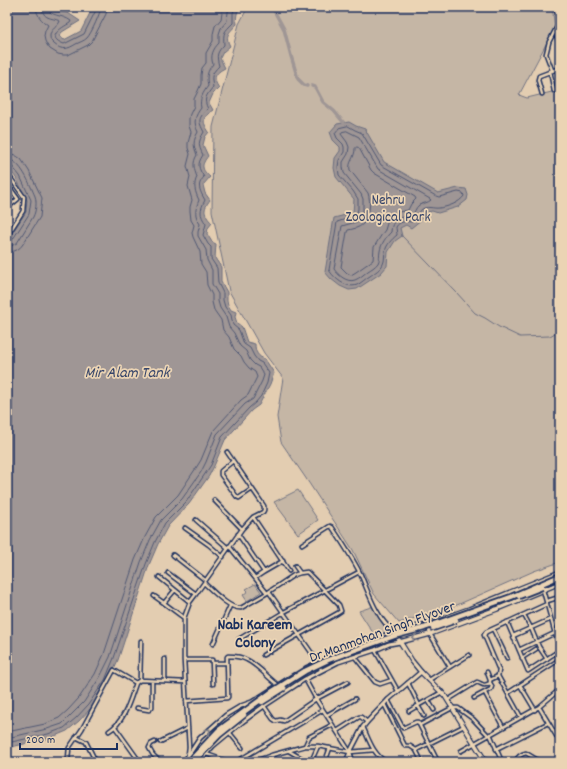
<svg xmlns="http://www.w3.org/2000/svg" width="567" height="769" font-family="Dekko,sans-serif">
  <rect width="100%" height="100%" fill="#e3cdb1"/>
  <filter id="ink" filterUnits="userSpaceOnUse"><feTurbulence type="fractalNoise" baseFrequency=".025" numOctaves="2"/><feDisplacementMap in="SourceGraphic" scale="8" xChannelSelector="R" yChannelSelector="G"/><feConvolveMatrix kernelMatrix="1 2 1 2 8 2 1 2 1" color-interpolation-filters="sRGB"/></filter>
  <g filter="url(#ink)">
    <path fill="#c5b6a5" stroke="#707282" d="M248 7H552L555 27 519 95 527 98 560 90V562L534 571 457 605 399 623 374 594 353 550 305 477 281 442 277 417 283 378 264 353 229 291 212 211 213 127 239 24Z
      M298 490 318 520 298 534 274 502Z
      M255 584 261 592 247 601 243 595 248 591 246 589Z
      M374 606 388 631 375 636 359 611Z"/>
    <path fill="#9f9695" stroke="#6a6d7f" d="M7 7H51L52 10 68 13 80 21 62 32 59 36 64 40 81 31 93 7H241C236 12 236 18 237 24 230 32 224 35 230 46L223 52 220 58 225 68C215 73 212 78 219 88L213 94 209 103 213 110C202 118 202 121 209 132L205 137 203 145 208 156C201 165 201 169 210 177L203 185 205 193 210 200C203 209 203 214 212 223L208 228 207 234 212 242 216 244 215 258 221 267V282L227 292V300L228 305 231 310 236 312 235 317 237 323 242 327 247 342 255 344C255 352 258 357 265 359L274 373 270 384 259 405 252 410 225 440 214 466 209 476 189 504 168 526 158 544 149 565 118 660 108 682 91 708 79 721 67 731 50 738 7 748V238L10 236 26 212 27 200 16 178 7 166Z
      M349 122 356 126 365 129 384 162 438 193 458 188 466 189 468 195 467 200 458 207 438 213 432 211 424 213 422 219 411 228 406 225 400 228 402 236 395 241 388 252 387 266 381 273 357 289 349 290 340 286 331 279 325 272 334 218 353 213 354 199 336 177 334 168 335 158 340 151V147L333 140 330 132 337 124Z"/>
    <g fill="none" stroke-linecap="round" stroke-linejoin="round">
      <path stroke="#505874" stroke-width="1" d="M36 7C37 16 41 20 48 25L45 31 44 36 45 41 47 45 50 49 58 54 63 55H68L88 45 92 41 106 14 107 7
        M42 7C43 20 51 17 60 21 58 27 50 29 50 36 50 39 51 42 54 44 62 51 68 49 76 44 80 42 84 41 87 38 91 34 101 12 101 7
        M47 7C49 17 62 14 71 21L70 23C61 28 45 37 64 44L84 34 96 10V7
        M348 126 355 130 362 133 381 165 436 196 439 197 458 192 463 193 464 196C459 203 448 207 439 208 434 209 426 205 421 210 419 212 420 213 419 216 417 218 414 220 412 222 407 221 399 221 396 227 396 228 397 234 397 235 392 239 386 245 385 252 384 256 385 260 383 264 381 269 374 273 370 276 365 279 361 283 357 285 346 289 334 278 329 270L337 222 356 216 358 209V199L353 191 339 175 338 167 339 160 344 152V147L343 144 337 138 335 133 339 128Z
        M347 131 359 137 378 169 430 199 431 200C428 203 423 203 419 205 415 208 415 213 411 216 400 216 391 220 391 232 386 237 381 244 380 251 379 255 380 260 378 263 375 267 371 269 368 271 364 274 360 278 355 280 347 283 338 275 334 269L342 226 356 222 360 219 362 215 363 210V199L361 194 344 173 343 167V162L348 154 349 147 347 142 341 134 342 132Z
        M357 147 359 148 371 170 374 173 415 197 416 199 411 204 408 210 399 212 391 217 388 220 385 230 382 234 374 247 373 260 356 272 351 275 347 273 341 267 347 232 348 230C353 229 359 228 363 224 370 217 371 202 368 193L350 170C348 162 355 158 355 149Z
        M7 153 15 155 21 159 29 171 42 198 40 217 23 244C19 250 14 252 7 252
        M7 159C21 160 30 185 35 196 37 202 36 211 33 217L17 243 11 246H7
        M7 164 11 165 20 176 31 200 29 214 13 239 10 241H7
        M7 732 45 724 59 718 68 710 79 698 95 674 104 654 135 560 145 537 156 517 178 495 196 468 201 460 213 431 241 400 248 395 257 377 255 372 249 368 244 362 241 356 234 349 229 337 223 330 221 320 214 310 212 302V295L207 285 206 272 201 264 200 252 193 237 192 233 194 225 191 220 190 211V207L192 200 188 186 190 177 187 166 190 154 188 148V143L191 132 189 126V118L190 114 194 106V99L197 93 201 84V75L202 68 206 63V53L213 41V34L215 26 221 19 223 7
        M7 738 47 729 62 724 84 702 100 677 110 657 141 562 150 540 161 520 182 499 201 472 206 462 217 434 245 404 253 399 262 381 264 375 259 367 255 365 250 360 246 351 240 346 234 333 229 327 226 317 220 308 218 301V294L212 284V270L207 260 206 250 198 236V232L200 224C194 215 195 210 199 200 195 192 193 185 197 177 194 169 192 163 197 155 193 145 193 141 198 132 193 122 195 116 201 108 199 99 203 93 208 86 206 77 207 71 213 64 210 56 213 49 219 43V34L221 28 227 21 228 12 229 7
        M7 743 48 734 64 728 76 718 88 705 105 680 114 658 146 564 155 542 165 523 186 502 205 474 211 465 222 437 249 408 256 402 261 396 267 383 269 373 262 363 258 361 254 356 250 348 244 344 239 330 233 325 231 315 225 307 223 300V293L218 283 217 268 211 259V247L208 244 203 235 206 224C199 214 200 210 205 200 202 195 198 188 200 183 201 181 202 179 204 177 198 168 197 164 203 155 198 145 198 142 204 132 198 121 198 118 208 109 203 99 206 96 213 87 211 76 211 74 219 66 216 55 217 52 224 45 223 32 224 32 233 23V13L235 7"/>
      <path stroke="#6a6d7f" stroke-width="1" d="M402 236 456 292 475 313 485 318 499 327 520 337 550 336 560 330"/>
      <path stroke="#9f9695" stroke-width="3.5" d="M272 7 284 29 291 56 298 79 304 85 307 86
        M312 86 315 87 323 102 334 111 344 123"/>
      <g stroke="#1b2f5e" stroke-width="5.5">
        <path id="minor" d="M556 7 560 21
          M555 31 560 45
          M552 70 546 54 549 42 560 21
          M550 71 554 91
          M542 94 538 80 539 76 560 68
          M7 173 24 197 23 211 7 236
          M7 184 18 199 7 208
          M233 461 221 471V475L237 497 239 498 252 489
          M214 500 242 529
          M253 517 289 571
          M196 520 228 548
          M185 528 209 545 223 557
          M238 534 264 572 255 578 267 593
          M302 544 330 526 332 527C342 542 352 557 360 573 369 593 376 618 394 632
          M229 546 255 578
          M173 555 205 580
          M264 572 283 561
          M168 573 196 594
          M159 577 190 602
          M204 583C213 591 229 609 241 608L267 593 294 575 300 573 295 566
          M175 590 164 603 184 618
          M543 590 556 637 560 647
          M269 592 318 662 321 670
          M154 596 164 603
          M547 601 560 597
          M524 615 531 628 539 647 547 659
          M507 622 528 671 560 650
          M428 627 430 634 450 667
          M493 629 507 658
          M513 636 551 619
          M556 637 560 634
          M239 639 284 612 359 572
          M213 644 230 606
          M375 650 398 691
          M519 650 555 633
          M263 655 338 613 341 611 339 605 307 572 300 573
          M355 657 375 682 380 684 392 680
          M522 658 536 649
          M184 660H212L213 684
          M212 663H227
          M305 679 316 699 350 752 353 762
          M140 680 185 682
          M429 680 469 655
          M490 680 498 676
          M165 681V659
          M408 683 419 705 442 692
          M520 685 535 710
          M485 693 503 727
          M508 693 560 659
          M474 698 491 689 492 686 490 683
          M388 700 403 728 416 722H418L438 762
          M428 700 434 710
          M448 700 477 682C483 684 483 687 490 683V680L487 672
          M186 701 227 698 228 697 227 657 228 656C235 656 242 657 247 660 259 666 267 677 278 685
          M384 704 405 746H410L416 750
          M264 706 273 719 276 721 280 720 284 721 316 699 348 682
          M418 706 424 716
          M539 707 560 742
          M137 708 149 710 152 707V681
          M409 711 419 705
          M327 715 355 699
          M521 717 498 676 499 670 484 635 486 632 547 604
          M420 725 452 708H458L473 719 488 735
          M115 727 140 762
          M363 727C369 740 373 754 386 762
          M109 731C125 721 130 700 136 683L140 680 141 641
          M337 731 359 717H361L367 722
          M229 732 242 748
          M490 734 502 762
          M76 737 84 741
          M86 742 96 762
          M155 742 151 744 149 748 153 755 160 762
          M160 742 188 728
          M305 746 309 737 332 725
          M496 749 548 723
          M289 751 308 762
          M461 751 539 707 560 689
          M206 754 229 762
          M188 755 189 747 184 660V618L190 602 196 594 242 529 253 517 263 512 264 510V506L227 452
          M272 755 273 762
          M68 759 69 748 82 729 114 670 136 683
          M236 762 323 710
          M253 762 272 755 305 746H318L350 752 374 750
          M311 762 318 746
          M325 762 330 748
          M422 762 416 750 464 726
          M515 762C517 758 521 754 526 753L541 762"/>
      </g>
      <g stroke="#1b2f5e" stroke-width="6">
        <path id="tertiary" d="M354 648 394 632
          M306 668 319 662
          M184 762 200 738 226 715 241 706 252 702 294 675
          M199 762 213 746 242 722 264 706 305 679 338 662 375 650 389 644 400 642
          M346 762 350 752 363 727 367 722 388 700 421 672"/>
      </g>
      <g stroke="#1b2f5e" stroke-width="6">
        <path id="secondary" d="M400 642 430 634 497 609 560 583
          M486 762 445 696 421 672 412 661 394 632 427 624 469 609 560 572"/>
      </g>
      <use href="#minor" stroke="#ebd4b4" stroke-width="2.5"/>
      <use href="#tertiary" stroke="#ebd4b4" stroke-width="3"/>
      <use href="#secondary" stroke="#ebd4b4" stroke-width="3.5"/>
      <g stroke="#1b2f5e" stroke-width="8" stroke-linecap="butt">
        <path id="trunk-bridge" d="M519 596 542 587
          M433 628 456 620
          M262 702 284 688
          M189 762 219 730 270 693 305 671 328 660 352 651 397 635 424 628 511 597 560 576
          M193 762 219 735 244 715"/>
      </g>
      <use href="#trunk-bridge" stroke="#ebd4b4" stroke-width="4.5"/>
    </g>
    <defs><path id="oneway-chevron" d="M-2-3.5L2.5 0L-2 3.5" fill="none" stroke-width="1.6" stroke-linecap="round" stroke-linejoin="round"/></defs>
    <g stroke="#838289">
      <use href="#oneway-chevron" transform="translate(415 638) rotate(165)"/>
      <use href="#oneway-chevron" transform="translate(208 731) rotate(-44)"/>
    </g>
  </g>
  <g text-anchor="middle" stroke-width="3.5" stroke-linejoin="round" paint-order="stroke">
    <g font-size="15" fill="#344369" stroke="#ebd4b4">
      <text x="388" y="204">Nehru<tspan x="388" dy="17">Zoological Park</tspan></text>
    </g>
    <g font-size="15" fill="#1b2f5e" stroke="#ebd4b4">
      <text transform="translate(382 631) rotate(-20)" y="5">Dr.Manmohan Singh Flyover</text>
    </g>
    <g font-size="16" font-style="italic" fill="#354469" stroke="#ebd4b4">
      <text x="127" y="377">Mir Alam Tank</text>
    </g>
    <g font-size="16" font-weight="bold" fill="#1b2f5e" stroke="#ebd4b4">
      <text x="255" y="629">Nabi Kareem<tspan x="255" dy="18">Colony</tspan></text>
    </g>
  </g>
  <rect width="567" height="769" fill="none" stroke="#ebd4b4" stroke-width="24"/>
  <rect x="12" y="12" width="543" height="745" fill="none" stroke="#1b2f5e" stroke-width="1.5" filter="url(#ink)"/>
  <path d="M20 743v6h97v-6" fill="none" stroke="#1b2f5e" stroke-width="2"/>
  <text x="26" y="743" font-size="12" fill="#1b2f5e" stroke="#ebd4b4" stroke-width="3" paint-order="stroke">200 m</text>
</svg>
